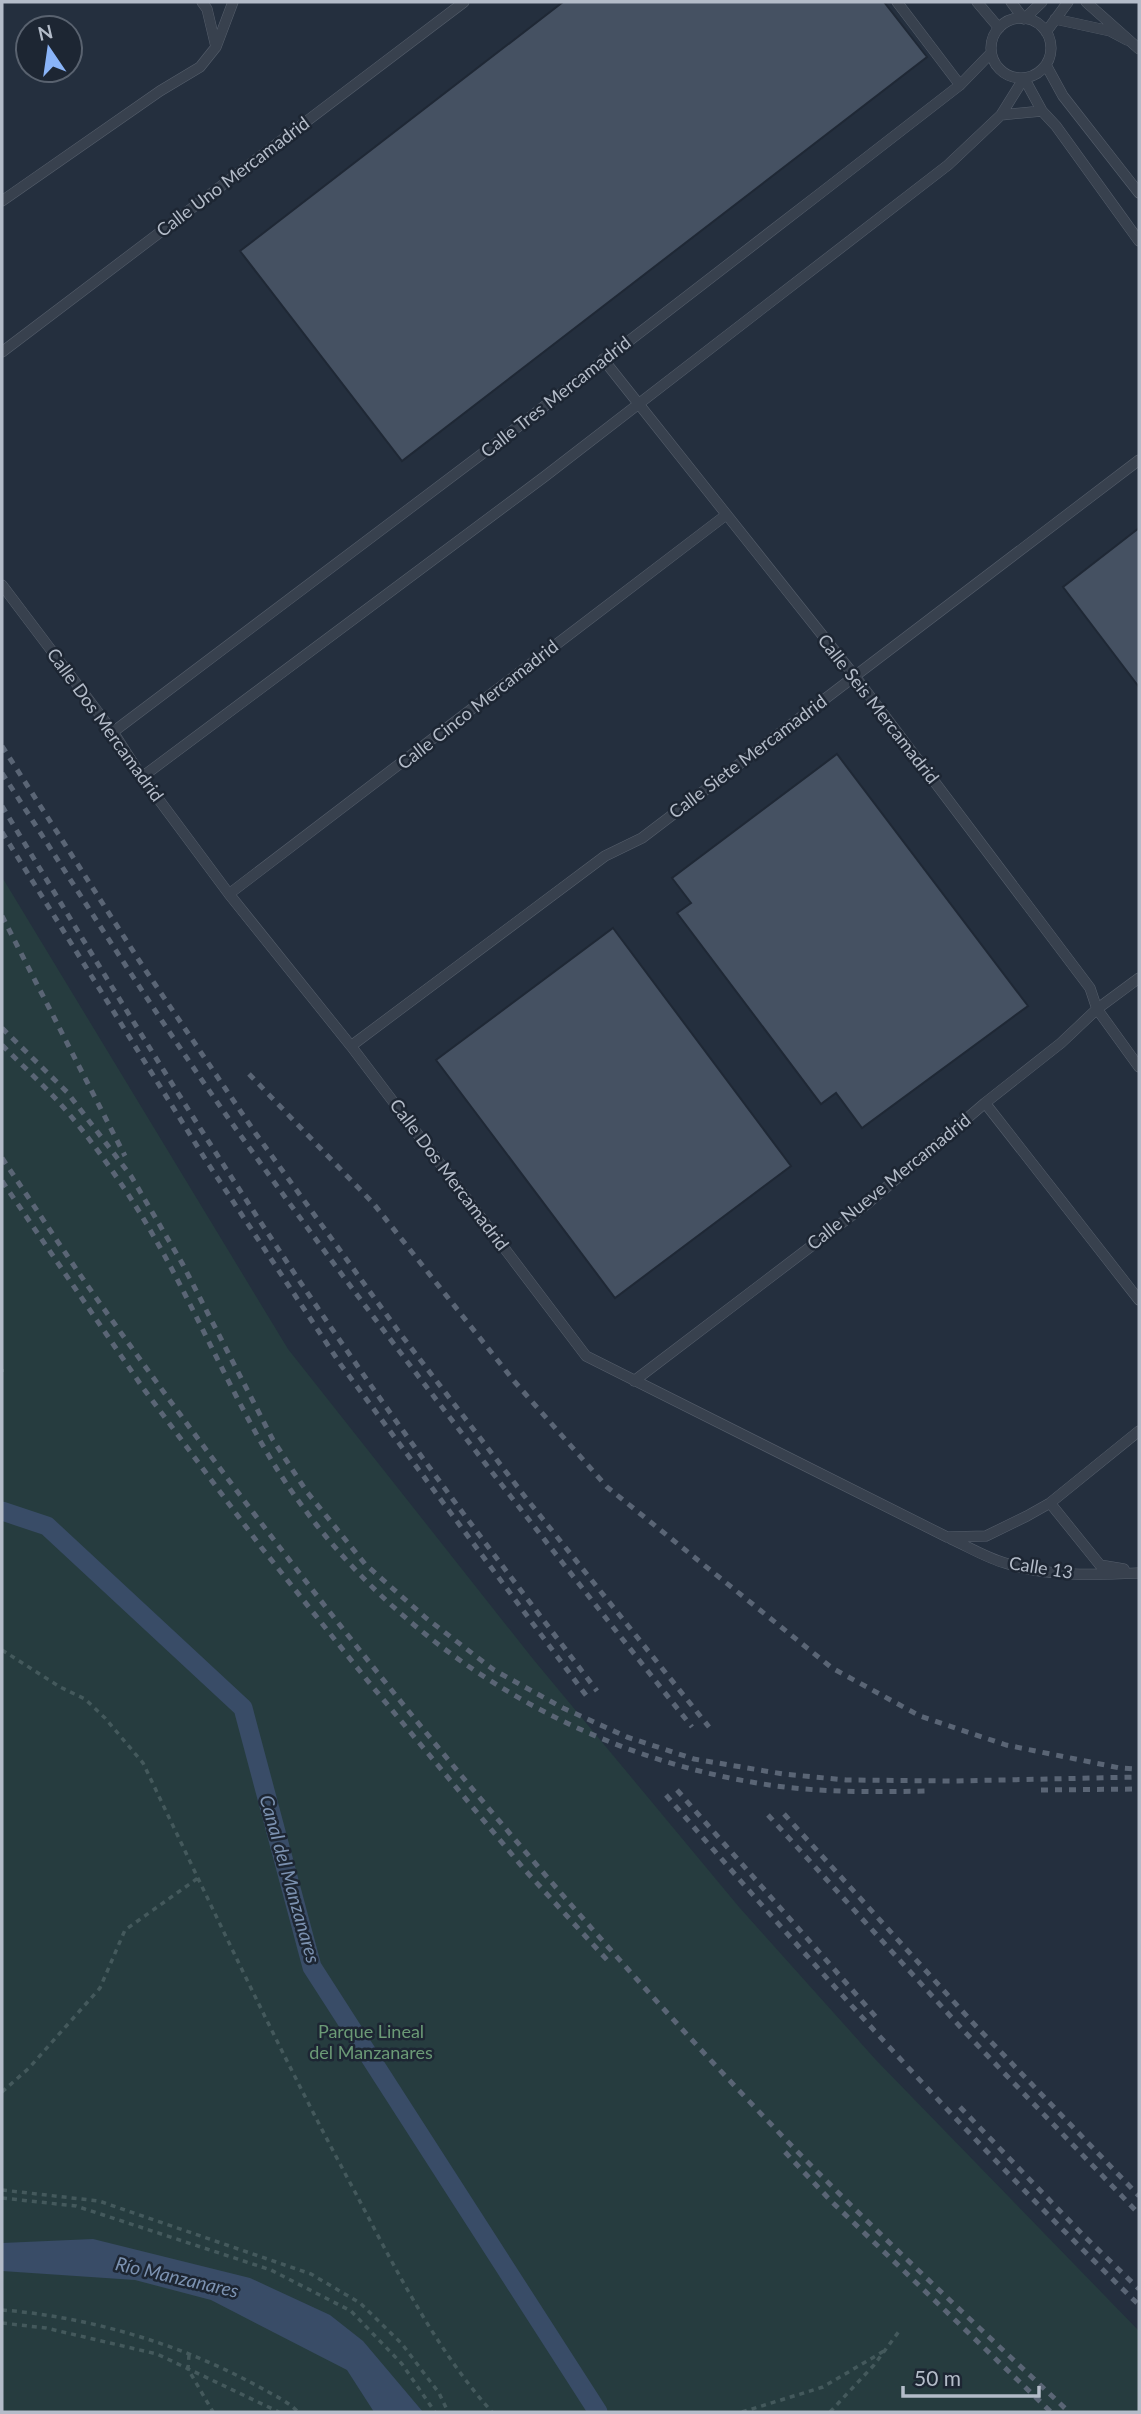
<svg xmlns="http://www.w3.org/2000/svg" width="1141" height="2414" font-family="Lato,sans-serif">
  <rect width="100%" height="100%" fill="#242f3e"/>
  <path fill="#263c3f" d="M2 877 288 1349 533 1659 739 1907 876 2060 1139 2331V2412H2Z"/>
  <path fill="#394c67" d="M93 2239 250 2278 330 2315 363 2341 423 2412H374L347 2370 211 2300 135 2280 2 2271V2243Z"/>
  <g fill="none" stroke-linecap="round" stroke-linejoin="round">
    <path stroke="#394c67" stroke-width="19" d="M2 1511 47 1526 243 1708 312 1967 598 2412"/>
  </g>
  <path fill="#455162" stroke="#1f2835" stroke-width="2" d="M563 2H884L927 57 402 461 240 251Z
    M1139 528V687L1063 587Z
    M837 754 1028 1006 862 1128 836 1093 821 1104 677 913 691 903 672 878Z
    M613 928 791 1166 615 1298 436 1060Z"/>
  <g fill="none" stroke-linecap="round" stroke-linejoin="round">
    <g stroke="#565f6c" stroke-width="11">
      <path id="lane" d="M202 2 207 9 216 47
        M897 2 960 85
        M977 2 999 28
        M1011 2 1024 19 1042 2
        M1086 2 1139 49
        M991 48a30 30 0 1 1 60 0a30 30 0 1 1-60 0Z
        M1055 19 1110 31 1127 40
        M1046 32 1068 2
        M1046 65 1063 96 1139 193
        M1001 115 1042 111
        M2 201 160 91 200 67 216 47 233 2
        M2 352 464 2
        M603 359 854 675 1090 988 1097 1009 1139 1067
        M2 585 113 732 142 777 229 894 351 1046 586 1356 947 1537 986 1536 1027 1516 1050 1503 1139 1431
        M113 732 511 432 822 192 960 85 991 53
        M142 777 544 477 948 165 1001 115 1024 78 1042 111 1056 126 1139 241
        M229 894 726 515
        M351 1046 605 856 642 838 1139 460
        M985 1103 1139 1300
        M634 1381 868 1203 985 1103 1061 1043 1097 1009 1139 978
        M1050 1503 1100 1565 1124 1569
        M951 1539C969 1547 987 1558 1005 1563 1048 1577 1095 1575 1139 1573"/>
    </g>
    <path stroke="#44595c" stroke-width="3.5" stroke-dasharray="5 5" stroke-linecap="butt" d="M2 1369V1372
      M2 1650 60 1687 85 1699 105 1718 143 1763C212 1907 279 2051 355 2192 394 2266 436 2350 492 2412
      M2 2092 29 2068 100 1988 125 1930 198 1878
      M2 2190 99 2201 311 2274 360 2303 402 2344 439 2393 448 2412
      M2 2198 76 2206 271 2270 351 2311 402 2364 435 2412
      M2 2310C91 2317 184 2345 263 2389 275 2396 289 2402 298 2412
      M2 2323 46 2328 157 2354 279 2412
      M189 2355 188 2369 213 2412
      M742 2412 823 2387 884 2351
      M830 2412 874 2365 900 2330"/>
    <use href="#lane" stroke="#38414e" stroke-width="10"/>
    <path stroke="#5a6575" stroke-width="5" stroke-dasharray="7 7" stroke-linecap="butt" d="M2 746 142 965 256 1134 399 1332 526 1498 709 1727
      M2 773C82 897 160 1023 246 1143 389 1343 540 1535 692 1727
      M2 806C115 993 228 1179 352 1358 430 1472 514 1581 597 1691
      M2 832 207 1162 341 1365 588 1698
      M2 916 125 1156
      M2 1028 67 1092 131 1176 182 1263 273 1440 307 1492 365 1564 426 1618 494 1670 563 1708 627 1737 694 1759 783 1774 846 1780 955 1781 1139 1777
      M2 1045C20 1063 39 1081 56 1099 86 1132 120 1180 143 1218 187 1291 220 1370 262 1444 364 1624 555 1750 757 1783 814 1793 872 1792 929 1791
      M249 1074 373 1203 514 1381 607 1487 832 1668 920 1716 1006 1745 1120 1768 1136 1769
      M2 1158C39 1213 75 1269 114 1323 313 1602 529 1870 765 2118 862 2220 967 2316 1069 2412
      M2 1181 143 1388 261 1547 367 1680 524 1869 609 1962
      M677 1790 876 2017
      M1041 1790 1139 1789
      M666 1795C818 1971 973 2144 1139 2305
      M784 1814 974 2024 1139 2196
      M768 1815 963 2030 1139 2214
      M960 2107 1083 2235 1139 2289
      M785 2152 831 2201 1051 2412"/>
  </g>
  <g text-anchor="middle" stroke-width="5" stroke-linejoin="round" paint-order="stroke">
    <g font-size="18" fill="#b4bcc9" stroke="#1d2633">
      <text transform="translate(233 177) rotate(-37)" y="6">Calle Uno Mercamadrid</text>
      <text transform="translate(556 397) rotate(-38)" y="6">Calle Tres Mercamadrid</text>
      <text transform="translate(478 705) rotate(-38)" y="6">Calle Cinco Mercamadrid</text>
      <text transform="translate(878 709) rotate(52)" y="6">Calle Seis Mercamadrid</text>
      <text transform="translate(105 725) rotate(54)" y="6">Calle Dos Mercamadrid</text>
      <text transform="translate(748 757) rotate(-37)" y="6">Calle Siete Mercamadrid</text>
      <text transform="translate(449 1175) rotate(53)" y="6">Calle Dos Mercamadrid</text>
      <text transform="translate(889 1182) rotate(-39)" y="6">Calle Nueve Mercamadrid</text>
      <text transform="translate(1041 1568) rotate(9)" y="6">Calle 13</text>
    </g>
    <g font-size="18" fill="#6b9a76" stroke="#1d2633">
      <text x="371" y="2038">Parque Lineal<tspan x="371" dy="21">del Manzanares</tspan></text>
    </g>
    <g font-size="19" font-style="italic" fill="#7c92b1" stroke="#1d2633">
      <text transform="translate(290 1879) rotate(74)" y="7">Canal del Manzanares</text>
      <text transform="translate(177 2277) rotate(13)" y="7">Río Manzanares</text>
    </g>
  </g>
  <rect width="1141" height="2414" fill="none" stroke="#b4bcc9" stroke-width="7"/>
  <g transform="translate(49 49) rotate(347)"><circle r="33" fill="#1d2633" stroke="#59626f" stroke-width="2"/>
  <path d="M0-5L12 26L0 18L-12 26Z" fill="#8ab4f8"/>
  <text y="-10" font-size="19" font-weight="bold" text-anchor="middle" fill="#b4bcc9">N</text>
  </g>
  <path d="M903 2386v10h136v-10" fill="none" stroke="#b4bcc9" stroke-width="3.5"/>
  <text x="914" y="2386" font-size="21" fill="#b4bcc9" stroke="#1d2633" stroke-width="5" paint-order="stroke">50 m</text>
</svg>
